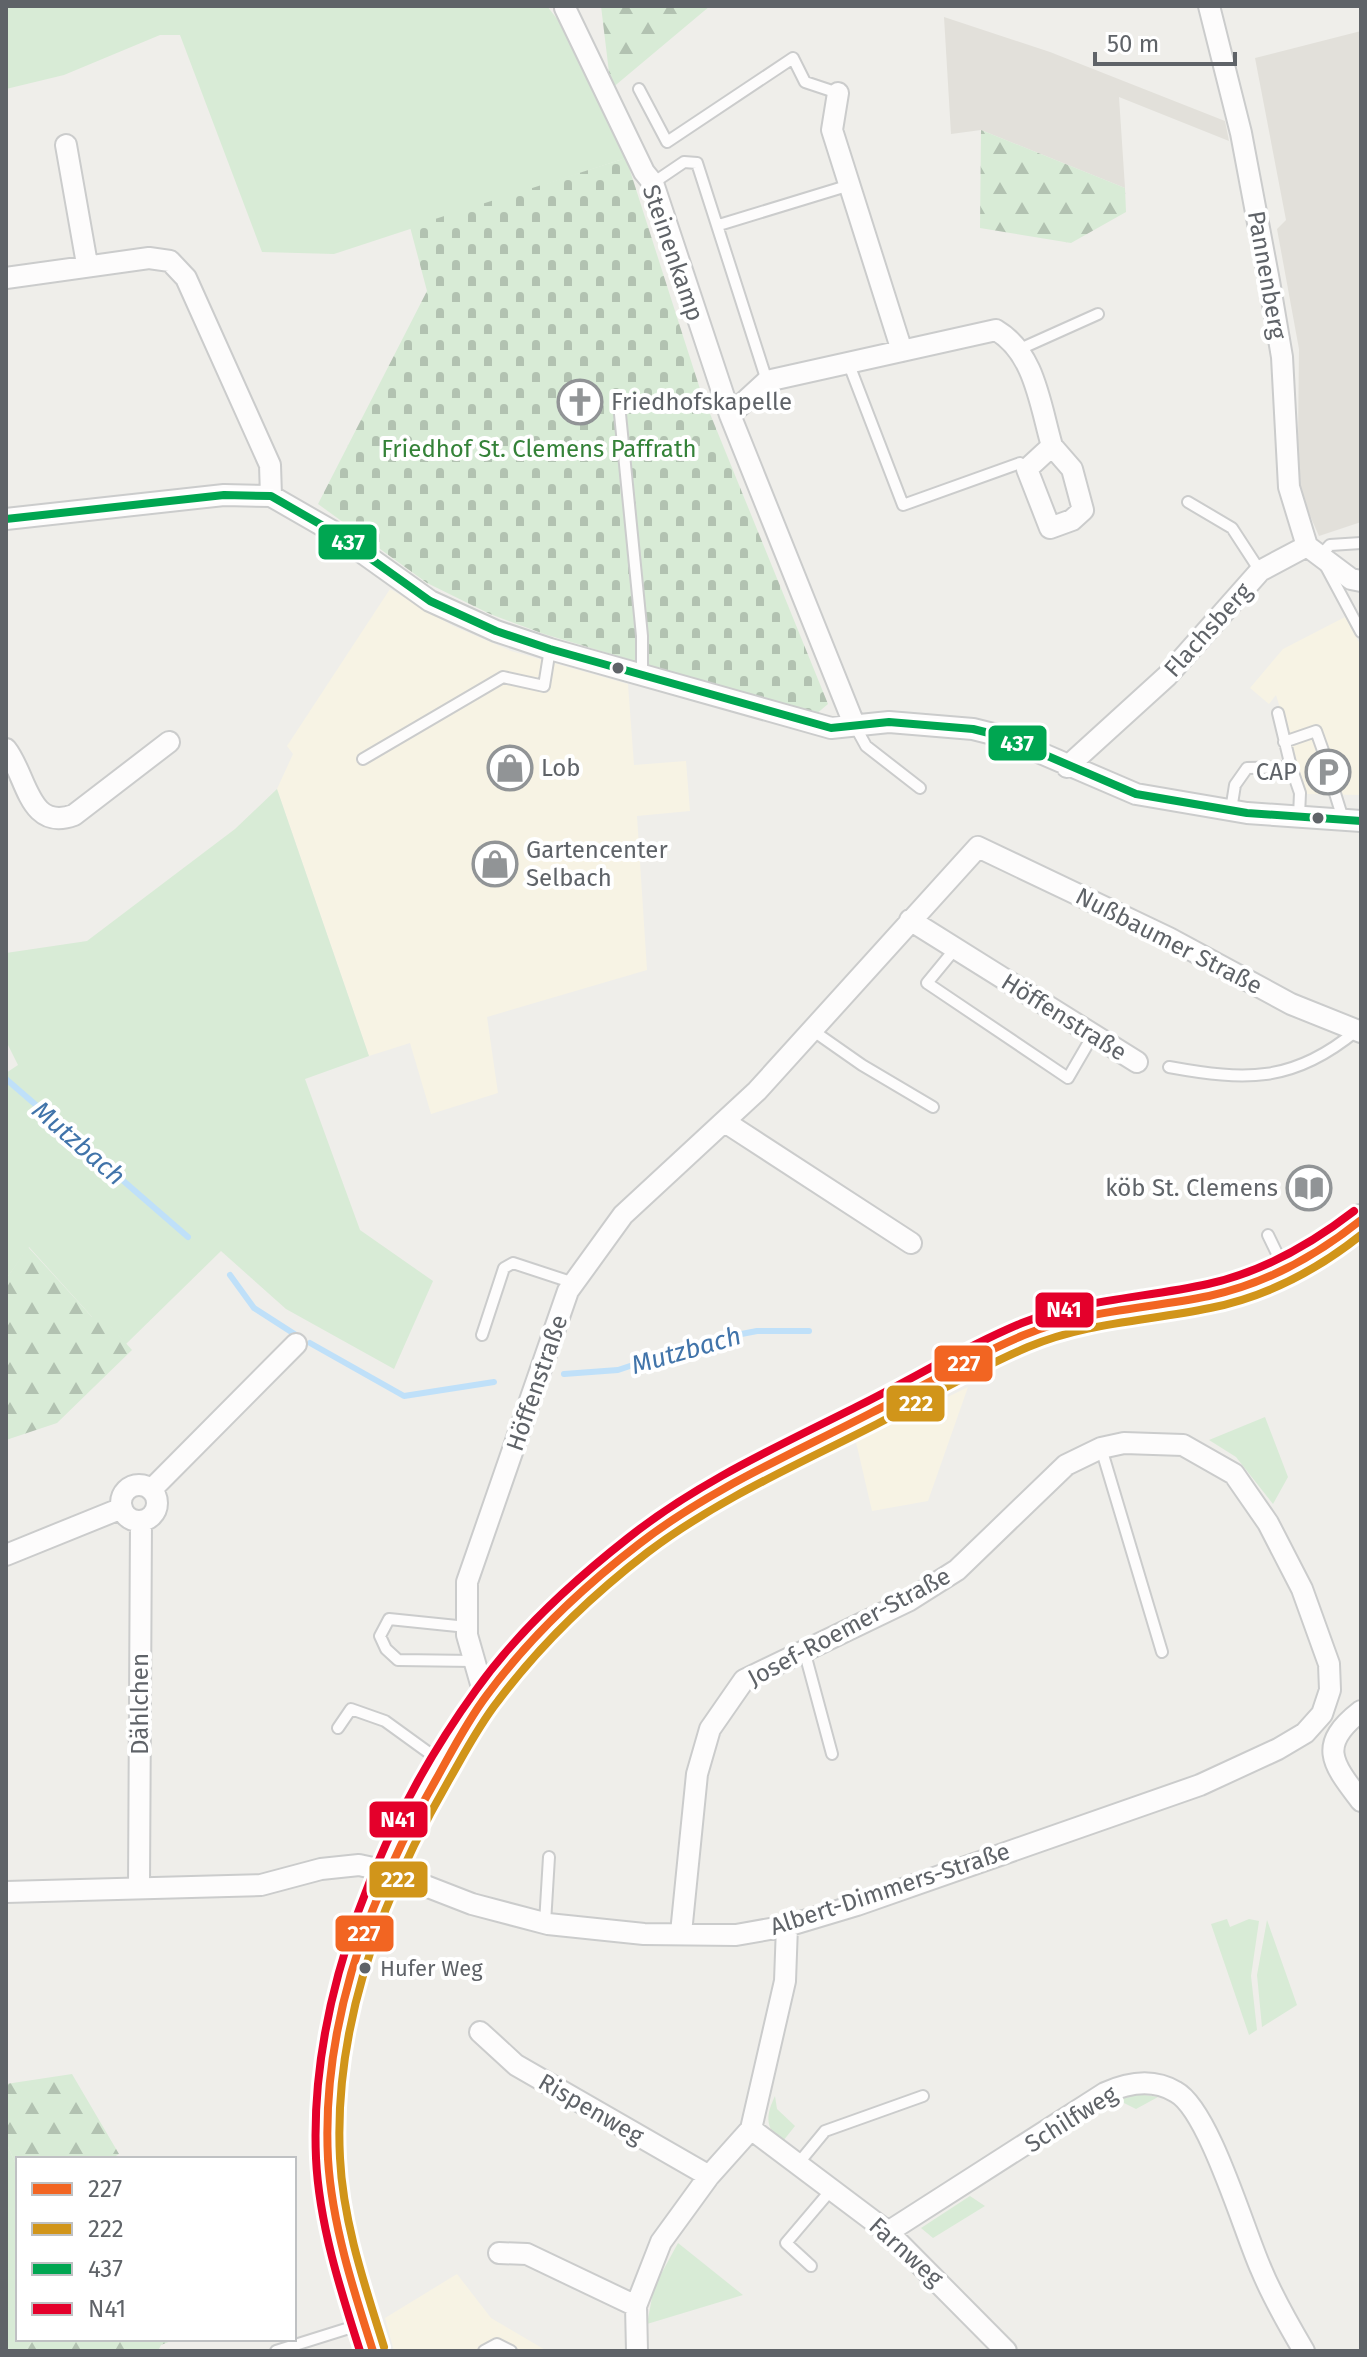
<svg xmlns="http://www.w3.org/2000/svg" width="1367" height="2357" font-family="'Fira Sans',sans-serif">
  <defs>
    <pattern id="forest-firs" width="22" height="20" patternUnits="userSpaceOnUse" patternTransform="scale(2)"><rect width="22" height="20" fill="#d8ebd6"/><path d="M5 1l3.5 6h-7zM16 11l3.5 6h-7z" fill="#b2c2b1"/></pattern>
    <pattern id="cemetery-stones" width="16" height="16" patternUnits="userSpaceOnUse" patternTransform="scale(2)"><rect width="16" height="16" fill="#d8ebd6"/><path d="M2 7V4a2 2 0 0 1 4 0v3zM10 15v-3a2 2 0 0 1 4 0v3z" fill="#b2c2b1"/></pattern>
  </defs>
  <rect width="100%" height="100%" fill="#efeeea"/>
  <path fill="#f7f3e4" d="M390 589 453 626 511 651 628 684 634 765 686 761 690 811 637 816 647 970 487 1017 498 1093 431 1114 410 1043 369 1056 277 789 293 754 287 746Z
    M1345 617 1361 646V795L1307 794 1276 695 1269 704 1250 688 1283 649Z
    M968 1387 928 1501 872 1511 856 1442Z
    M457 2274 491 2318 547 2351H394L385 2318Z"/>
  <path fill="#e2e0da" d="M944 17 1050 52 1225 121 1229 141 1119 97 1125 188 981 130 951 134Z
    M1361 31V522L1319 536 1300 493 1290 440 1298 439 1299 349 1277 229 1286 220 1255 58Z"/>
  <path fill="#d8ebd6" d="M6 6H547L572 38 626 158 334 254 262 252 180 35H160L64 75 6 89Z
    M277 789 369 1056 305 1079 360 1230 433 1281 394 1369 286 1309 221 1251 126 1344 98 1313 93 1318 29 1247 6 1279V1073L18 1065 6 1041V953L87 941 235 829Z
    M1265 1417 1288 1477 1273 1504 1236 1457 1209 1440Z
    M1227 1919 1230 1927 1249 1919 1259 1921 1251 1976 1257 2030 1249 2035 1211 1924Z
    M1267 1920 1297 2005 1262 2027 1257 1975Z
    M1138 2094 1158 2097 1136 2109 1118 2100Z
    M775 2096 777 2109 795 2126 783 2141C764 2129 766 2115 775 2096Z
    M6 2142 18 2169V2339H34L24 2351H6Z
    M970 2196 985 2206 933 2238 921 2228Z
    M678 2243 743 2295 647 2324 654 2287Z"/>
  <path fill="url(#forest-firs)" d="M601 6H710L611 89Z
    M981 130 1125 188 1126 212 1071 243 980 228Z
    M28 1247 92 1317 98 1312 132 1350 57 1423 6 1440V1279Z
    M72 2074 119 2154 111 2159H18V2169L6 2142V2084Z
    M34 2339H171V2341L161 2345 158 2351H24Z"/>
  <path fill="url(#cemetery-stones)" d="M626 158 700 389 828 704 815 715 544 634 490 614 427 583 318 504 427 291 410 227Z"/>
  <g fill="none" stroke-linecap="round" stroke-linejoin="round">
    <path stroke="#bfe0f9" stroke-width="6" d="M6 1079 188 1237
      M230 1275 254 1308 296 1335
      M310 1343 404 1396 494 1382
      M564 1374 618 1370 705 1341 757 1331H809"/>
    <g stroke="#cbcccc" stroke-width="14">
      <path id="service" d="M639 89 667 142 793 58 805 82 838 93
        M653 183 684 162 697 163 767 381
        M719 225 850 185
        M1020 349 1098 314
        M848 362 903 505 1020 463 1027 469
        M620 414 642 636V675
        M1188 502 1232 528 1260 571
        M1319 557 1330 545 1361 543
        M1324 563 1361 632
        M1278 713 1291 767
        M855 726 866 746 920 788
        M1284 742 1316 731 1326 759
        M363 759 503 677 544 686 550 649
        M1329 774 1343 819
        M1231 810 1235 785 1247 768 1291 767 1300 793 1299 816
        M955 949 927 983 1068 1078 1093 1035
        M812 1030 862 1065 933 1107
        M1169 1067C1246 1081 1293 1083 1356 1031
        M1268 1235 1284 1268
        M482 1335 504 1268 513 1263 574 1283
        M1101 1448 1162 1652
        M467 1627 389 1619 380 1636 386 1649 398 1660 474 1661
        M804 1650 832 1754
        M338 1728 351 1709 385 1721 443 1763
        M545 1923 549 1857
        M797 2165 825 2131 923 2096
        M811 2266 786 2243 831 2190
        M276 2351 362 2324
        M484 2351 497 2344 511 2351"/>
    </g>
    <g stroke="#cbcccc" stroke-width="24">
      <path id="minor" d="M1209 6 1241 133 1269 281 1282 357 1289 487 1307 546
        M565 8 644 172 653 183 730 415 854 724
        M838 93 832 130 902 351
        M66 145 87 264
        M6 278 149 258 170 261 186 278 270 465 271 496
        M730 415 767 381 996 330C1035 353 1040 405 1052 446L1027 469 1050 528 1072 520 1083 510 1072 469 1052 446
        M6 519 224 495 271 496 332 531 430 601 496 631 550 649 831 728 889 722 973 729 1001 736 1136 794 1247 813 1361 821
        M1307 546 1351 579 1361 581
        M6 749C27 775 28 832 74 815L169 742
        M1067 767 1167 676 1260 571 1307 546
        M910 920 1137 1062
        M725 1122 911 1243
        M121 1503a18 18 0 1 1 36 0a18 18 0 1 1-36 0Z
        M151 1490 296 1344
        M6 1555 122 1508
        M485 1698 467 1635V1582L568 1291 623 1215 757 1091 978 847 1169 938 1291 1004 1361 1032
        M1361 1711C1317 1745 1332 1763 1361 1801
        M139 1887 141 1521
        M6 1892 261 1885 321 1869 359 1865 387 1871 472 1904 548 1924 644 1934 736 1935 787 1926 857 1905 1200 1785 1278 1749 1305 1733 1322 1714 1330 1690 1329 1664 1302 1589 1268 1523 1234 1474 1183 1445 1124 1443 1101 1448 1066 1465 957 1570 908 1601 744 1680 710 1729 697 1774 681 1933
        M480 2032 516 2065 709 2176
        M751 2129 888 2232 1006 2351
        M888 2232 1105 2093C1127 2083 1153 2078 1176 2092 1209 2110 1244 2231 1261 2269 1273 2298 1288 2324 1304 2351
        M499 2253 527 2254 636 2306
        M637 2351 636 2306 661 2242 709 2176 751 2129 785 1981 787 1926"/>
    </g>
    <g stroke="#cacacb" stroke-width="34">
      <path id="secondary" d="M373 2351C353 2290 333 2223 328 2159 319 2017 379 1872 451 1753 463 1734 474 1713 487 1695 531 1638 583 1588 639 1544 709 1489 793 1453 871 1413 929 1383 987 1348 1048 1326 1101 1307 1155 1307 1209 1296 1264 1284 1317 1257 1361 1220"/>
    </g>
    <use href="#service" stroke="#fdfcfc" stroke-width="10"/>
    <use href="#minor" stroke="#fdfcfc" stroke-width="20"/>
    <use href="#secondary" stroke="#fdfcfc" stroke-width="30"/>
    <g stroke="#fff" stroke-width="14">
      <path id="bus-1" d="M373 2351C353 2289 332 2224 328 2159 321 2023 371 1891 438 1776 453 1749 468 1720 487 1695 529 1638 583 1587 639 1544 710 1489 792 1454 871 1413 922 1387 971 1357 1024 1335 1084 1310 1146 1309 1209 1296 1265 1284 1316 1256 1361 1220"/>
    </g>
    <g stroke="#fff" stroke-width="14">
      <path id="bus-2" d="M384 2347C365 2286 343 2222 340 2158 333 2024 383 1894 449 1780 464 1754 479 1725 498 1701 540 1645 592 1595 648 1552 718 1499 799 1464 877 1424 927 1398 976 1369 1028 1347 1087 1322 1148 1321 1210 1308 1265 1297 1317 1270 1361 1235"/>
    </g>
    <g stroke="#fff" stroke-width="14">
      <path id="bus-3" d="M6 519 224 495 271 496 332 531 430 601 496 631 550 649 831 728 889 722 973 729 1001 736 1136 794 1247 813 1361 821"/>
    </g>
    <g stroke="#fff" stroke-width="14">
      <path id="bus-4" d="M360 2351C340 2289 319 2223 316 2158 309 1996 382 1820 476 1690 517 1632 572 1582 628 1538 698 1482 781 1445 860 1405 914 1378 966 1346 1022 1323 1083 1299 1145 1298 1208 1284 1262 1272 1310 1245 1354 1211"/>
    </g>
    <use href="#bus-1" stroke="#f26522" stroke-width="8"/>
    <use href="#bus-2" stroke="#d1951a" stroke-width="8"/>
    <use href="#bus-3" stroke="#00a651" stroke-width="8"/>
    <use href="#bus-4" stroke="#e4002b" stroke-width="8"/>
  </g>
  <defs>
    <g id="church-ring" transform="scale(2.3)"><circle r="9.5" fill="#fff" stroke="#919496" stroke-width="1.5"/><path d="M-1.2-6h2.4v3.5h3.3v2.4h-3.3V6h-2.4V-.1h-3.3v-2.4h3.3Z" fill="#919496"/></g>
    <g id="shop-ring" transform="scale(2.3)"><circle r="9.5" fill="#fff" stroke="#919496" stroke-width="1.5"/><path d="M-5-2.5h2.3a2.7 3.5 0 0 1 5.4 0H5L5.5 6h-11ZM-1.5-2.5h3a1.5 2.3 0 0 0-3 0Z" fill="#919496"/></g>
    <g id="parking-ring" transform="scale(2.3)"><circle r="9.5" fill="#fff" stroke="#919496" stroke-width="1.5"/><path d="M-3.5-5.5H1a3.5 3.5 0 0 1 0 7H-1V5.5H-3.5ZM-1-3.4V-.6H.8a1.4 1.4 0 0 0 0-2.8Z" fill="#919496"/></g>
    <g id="library-ring" transform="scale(2.3)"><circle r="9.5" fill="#fff" stroke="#919496" stroke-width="1.5"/><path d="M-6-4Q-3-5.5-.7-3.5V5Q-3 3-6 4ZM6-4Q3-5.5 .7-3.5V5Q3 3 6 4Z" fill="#919496"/></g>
  </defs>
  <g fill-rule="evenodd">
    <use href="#church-ring" x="580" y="402"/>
    <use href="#shop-ring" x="510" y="768"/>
    <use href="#parking-ring" x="1328" y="772"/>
    <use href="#shop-ring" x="495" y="864"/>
    <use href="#library-ring" x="1309" y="1188"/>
  </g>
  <g fill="#5f6368" stroke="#fff" stroke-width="3">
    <circle cx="618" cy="668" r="7"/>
    <circle cx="1318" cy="818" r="7"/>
    <circle cx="365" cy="1968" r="7"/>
  </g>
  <g text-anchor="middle" stroke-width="8" stroke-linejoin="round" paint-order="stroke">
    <g font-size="22" fill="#5f6368" stroke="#fff" text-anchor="start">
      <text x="380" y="1976">Hufer Weg</text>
    </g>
    <g font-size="24" fill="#5f6368" stroke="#fff">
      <text transform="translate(673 253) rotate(71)" y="8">Steinenkamp</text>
      <text transform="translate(1267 275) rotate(80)" y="8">Pannenberg</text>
      <text transform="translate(1208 630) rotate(-48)" y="8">Flachsberg</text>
      <text transform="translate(1169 941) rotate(27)" y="8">Nußbaumer Straße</text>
      <text transform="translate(1064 1017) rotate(32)" y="8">Höffenstraße</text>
      <text transform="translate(537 1383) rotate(-71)" y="8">Höffenstraße</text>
      <text transform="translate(849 1627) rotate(-28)" y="8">Josef-Roemer-Straße</text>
      <text transform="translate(140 1704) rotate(-90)" y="8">Dählchen</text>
      <text transform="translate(890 1889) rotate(-18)" y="8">Albert-Dimmers-Straße</text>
      <text transform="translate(591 2109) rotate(30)" y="8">Rispenweg</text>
      <text transform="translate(1071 2119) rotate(-32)" y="8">Schilfweg</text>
      <text transform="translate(906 2252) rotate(42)" y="8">Farnweg</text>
    </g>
    <g font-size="24" fill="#5f6368" stroke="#fff" text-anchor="start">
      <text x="611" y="410">Friedhofskapelle</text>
      <text x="541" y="776">Lob</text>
      <text x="1297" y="780" text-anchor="end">CAP</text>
      <text x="526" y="858">Gartencenter<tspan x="526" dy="28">Selbach</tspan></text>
      <text x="1278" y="1196" text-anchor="end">köb St. Clemens</text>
    </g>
    <g font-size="24" fill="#348238" stroke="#fff">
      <text x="539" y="457">Friedhof St. Clemens Paffrath</text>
    </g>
    <g font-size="26" font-style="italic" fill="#4174aa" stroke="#fff">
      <text transform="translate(79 1143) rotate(41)" y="9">Mutzbach</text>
      <text transform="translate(686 1350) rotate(-16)" y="9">Mutzbach</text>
    </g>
  </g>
  <g stroke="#fff" stroke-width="3">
    <rect x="317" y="523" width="61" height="38" rx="8" fill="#00a651"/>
    <rect x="987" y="724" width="61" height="38" rx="8" fill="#00a651"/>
    <rect x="1034" y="1291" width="61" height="38" rx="8" fill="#e4002b"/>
    <rect x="933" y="1344" width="61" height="39" rx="8" fill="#f26522"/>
    <rect x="885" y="1384" width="61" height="39" rx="8" fill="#d1951a"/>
    <rect x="368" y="1800" width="61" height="39" rx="8" fill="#e4002b"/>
    <rect x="368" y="1860" width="61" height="39" rx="8" fill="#d1951a"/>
    <rect x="334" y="1914" width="61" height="39" rx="8" fill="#f26522"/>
  </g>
  <g font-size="22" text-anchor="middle" font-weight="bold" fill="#fff">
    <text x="348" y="550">437</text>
    <text x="1017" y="751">437</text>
    <text x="1064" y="1317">N41</text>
    <text x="964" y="1371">227</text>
    <text x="916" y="1411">222</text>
    <text x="398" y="1827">N41</text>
    <text x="398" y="1887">222</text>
    <text x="364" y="1941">227</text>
  </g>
  <rect width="1367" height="2357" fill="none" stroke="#5f6368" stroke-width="16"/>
  <rect x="16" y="2157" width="280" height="184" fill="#ffffff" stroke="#bfc1c3" stroke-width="2"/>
  <rect x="32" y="2183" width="40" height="12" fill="#f26522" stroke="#bfc1c3" stroke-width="2"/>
  <text x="88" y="2197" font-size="24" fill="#5f6368">227</text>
  <rect x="32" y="2223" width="40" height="12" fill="#d1951a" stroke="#bfc1c3" stroke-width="2"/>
  <text x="88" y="2237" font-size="24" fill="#5f6368">222</text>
  <rect x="32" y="2263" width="40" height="12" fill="#00a651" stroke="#bfc1c3" stroke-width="2"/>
  <text x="88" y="2277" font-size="24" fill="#5f6368">437</text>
  <rect x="32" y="2303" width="40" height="12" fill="#e4002b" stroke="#bfc1c3" stroke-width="2"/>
  <text x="88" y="2317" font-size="24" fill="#5f6368">N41</text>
  <path d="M1095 52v12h140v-12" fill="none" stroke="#5f6368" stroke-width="4"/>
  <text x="1107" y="52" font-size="24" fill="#5f6368" stroke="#ffffff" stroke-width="6" paint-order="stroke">50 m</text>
</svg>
